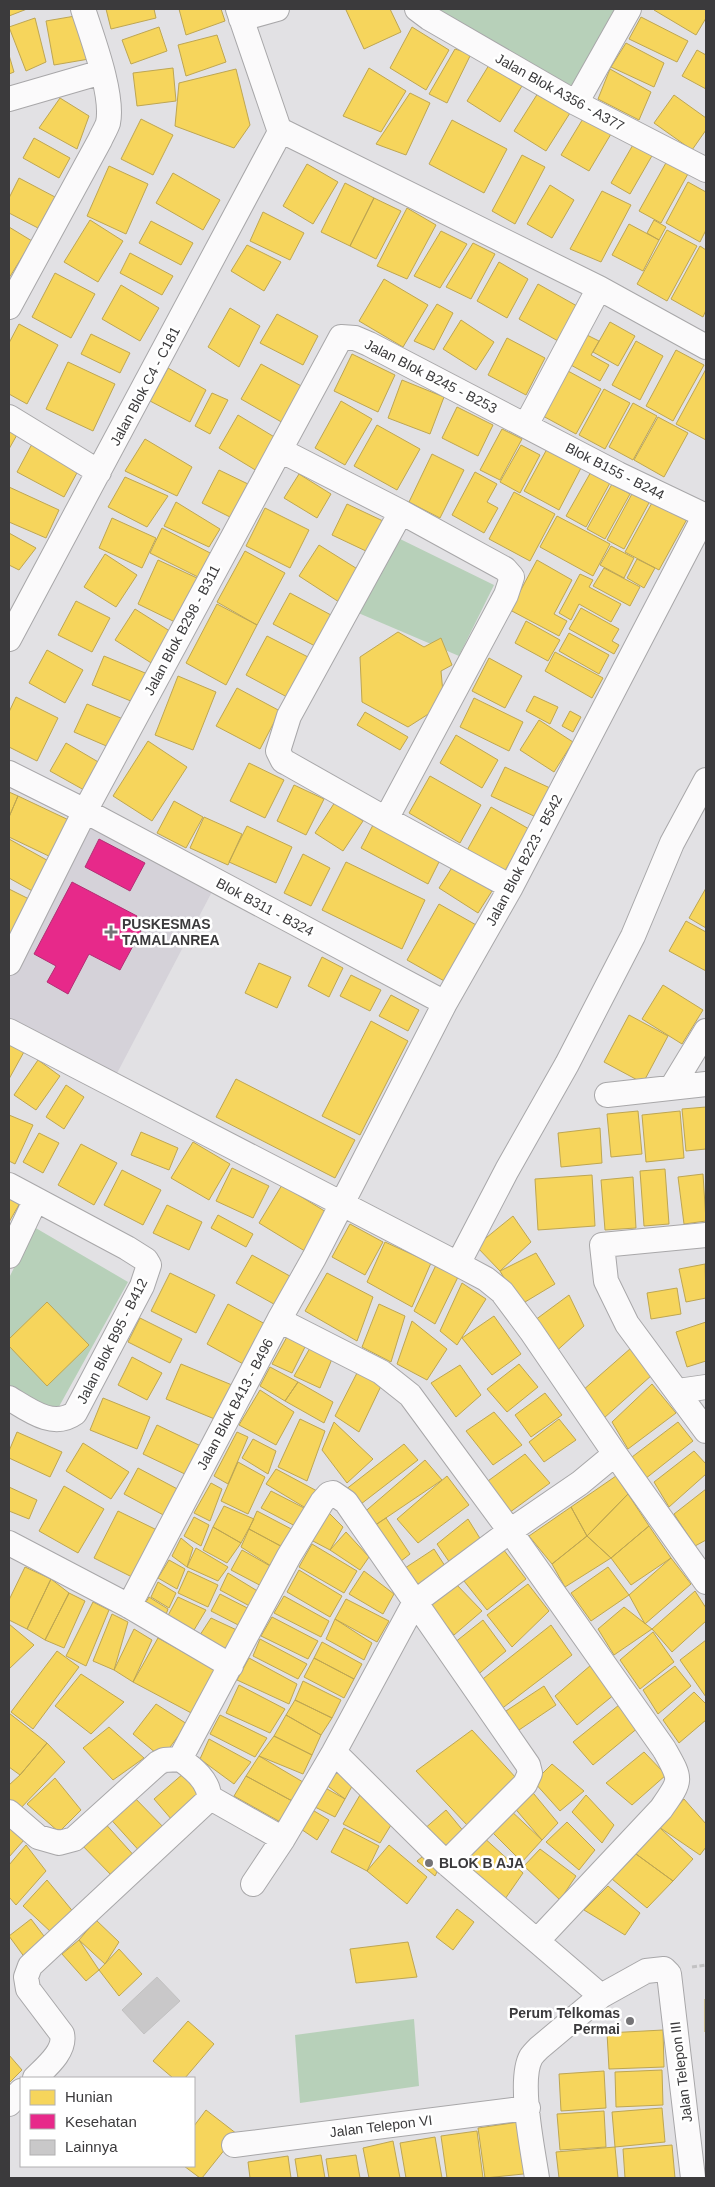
<svg xmlns="http://www.w3.org/2000/svg" width="715" height="2187" font-family="Helvetica,sans-serif">
  <rect width="100%" height="100%" fill="#e2e1e4"/>
  <path fill="#d5d2d9" d="M88 819 215 886 114 1079 9 1023V978Z"/>
  <path fill="#b7d0b9" d="M438 9H618L576 88 454 24Z
    M396 537 494 585 459 656 356 612Z
    M34 1227 128 1282 56 1412 9 1386V1278Z
    M414 2019 419 2086 300 2103 295 2035Z"/>
  <path fill="#f6d55c" stroke="#bea652" d="M9 9H27L9 16Z
    M106 9H154L156 18 111 29Z
    M179 9H221L225 21 186 35Z
    M348 9H390L401 32 364 49 346 10Z
    M655 9H706V18L696 35 654 10Z
    M81 15 89 59 54 65 46 21Z
    M641 17 688 41 677 62 629 39Z
    M35 18 46 62 26 71 9 27Z
    M159 27 167 51 131 64 122 40Z
    M412 27 449 50 426 90 390 68Z
    M217 35 226 62 186 76 178 45Z
    M626 43 664 63 654 87 611 67Z
    M455 49 471 54 447 103 429 94Z
    M697 50 706 55V89L682 76Z
    M9 55 14 72 9 74Z
    M489 65 522 86 500 122 467 101Z
    M173 68 176 101 137 106 133 73Z
    M369 68 406 91 381 132 343 116Z
    M236 69 250 125 234 148 175 126 179 83Z
    M610 69 651 92 639 120 598 99Z
    M410 93 430 103 406 155 376 144Z
    M538 93 570 113 546 151 514 131Z
    M674 95 706 118V130L692 150 654 123Z
    M60 98 89 116 77 149 39 128Z
    M584 117 611 134 589 171 561 155Z
    M141 119 173 135 153 175 121 159Z
    M452 120 507 149 484 193 429 164Z
    M34 138 70 158 59 178 23 158Z
    M634 143 653 154 630 194 611 183Z
    M522 155 545 167 515 224 492 211Z
    M667 161 689 172 661 223 639 211Z
    M307 164 338 182 313 224 283 206Z
    M109 166 148 184 126 234 87 216Z
    M173 173 220 200 203 230 156 203Z
    M19 178 55 197 38 228 9 213V198Z
    M688 182 706 192V230L700 242 666 223Z
    M345 183 374 198 350 246 321 232Z
    M550 185 574 200 552 238 527 224Z
    M602 191 631 205 601 262 570 249Z
    M374 198 401 211 376 259 350 246Z
    M407 208 436 225 407 279 377 266Z
    M263 212 304 233 290 260 250 241Z
    M90 220 123 241 98 282 64 262Z
    M654 220 666 227 659 240 647 233Z
    M151 221 193 243 181 265 139 243Z
    M629 224 659 240 643 271 612 255Z
    M9 227 32 241 9 278Z
    M667 230 697 246 667 301 637 284Z
    M441 231 467 244 440 288 414 276Z
    M473 243 495 254 471 299 446 287Z
    M247 245 281 262 264 291 231 271Z
    M700 246 706 250V310L703 317 671 299Z
    M130 253 173 276 162 295 120 273Z
    M499 262 528 279 507 318 477 301Z
    M55 273 95 294 71 338 32 317Z
    M384 279 428 305 403 347 359 321Z
    M538 284 577 306 558 341 519 319Z
    M121 285 159 308 140 341 102 319Z
    M437 304 453 313 434 350 414 341Z
    M230 308 260 326 239 367 208 347Z
    M277 314 318 336 303 365 260 343Z
    M461 320 494 342 476 370 443 349Z
    M610 322 635 336 618 366 593 352Z
    M19 324 58 345 27 404 9 394V343Z
    M91 334 130 353 120 373 81 354Z
    M585 334 599 341 591 355 609 365 600 381 569 364Z
    M507 338 545 358 526 395 488 375Z
    M636 341 663 356 640 400 612 385Z
    M676 350 704 365 673 421 646 406Z
    M352 354 395 375 378 412 334 391Z
    M68 362 115 384 93 431 46 409Z
    M261 364 305 388 285 424 241 399Z
    M168 368 206 390 190 422 150 401Z
    M706 369V440L676 424Z
    M568 371 601 389 576 434 543 416Z
    M402 380 444 397 430 434 388 418Z
    M604 389 630 403 605 449 579 435Z
    M212 393 228 400 210 434 195 426Z
    M341 401 372 419 345 465 315 448Z
    M633 403 657 416 633 460 609 447Z
    M457 407 493 425 478 456 442 438Z
    M238 415 276 438 257 471 219 448Z
    M658 417 688 433 664 477 634 460Z
    M377 425 420 449 397 490 354 466Z
    M9 428 18 433 9 449Z
    M502 429 522 439 500 480 480 470Z
    M145 439 192 467 177 496 125 471Z
    M32 444 79 469 64 497 17 472Z
    M521 445 540 455 520 493 500 482Z
    M547 449 581 468 559 510 524 491Z
    M432 454 464 470 440 518 409 502Z
    M219 470 248 484 232 518 202 503Z
    M592 470 611 481 586 527 566 516Z
    M475 472 497 484 487 502 498 508 484 533 452 515Z
    M299 474 331 494 317 518 284 498Z
    M125 477 168 496 147 527 108 507Z
    M612 484 630 494 605 539 587 529Z
    M9 487 59 510 46 538 9 522Z
    M514 492 555 514 530 561 489 539Z
    M633 492 650 501 624 549 607 540Z
    M653 501 687 519 659 570 625 552Z
    M176 502 220 529 209 547 164 526Z
    M347 504 383 521 368 552 332 535Z
    M265 508 309 530 290 568 246 546Z
    M557 516 610 544 593 576 540 547Z
    M112 518 156 538 142 568 99 548Z
    M162 528 214 555 202 579 150 553Z
    M9 533 36 548 19 570 9 565Z
    M319 545 359 570 339 602 299 576Z
    M611 546 634 558 624 578 600 565Z
    M245 551 285 573 257 625 217 602Z
    M105 554 137 575 116 607 84 587Z
    M637 559 655 568 644 588 627 578Z
    M158 560 197 578 177 623 138 604Z
    M537 560 572 580 554 614 567 621 559 636 510 610Z
    M604 568 640 587 630 606 593 586Z
    M580 574 593 580 589 587 621 604 611 622 579 604 571 620 559 613Z
    M290 593 331 615 315 646 273 624Z
    M76 601 110 618 92 652 58 635Z
    M217 604 257 625 226 685 186 663Z
    M581 608 619 629 612 641 619 645 614 654 569 629Z
    M135 609 176 635 156 666 115 640Z
    M526 621 560 640 548 661 515 643Z
    M398 632 424 647 441 638 452 665 441 671 444 704 408 727 362 702 360 657Z
    M569 633 609 655 599 674 559 651Z
    M267 636 308 657 287 697 246 675Z
    M47 650 83 670 65 703 29 683Z
    M555 652 603 678 592 698 545 671Z
    M104 656 150 675 138 704 92 685Z
    M489 658 522 676 505 708 472 691Z
    M178 676 216 692 193 750 155 735Z
    M237 688 280 711 260 749 216 726Z
    M534 696 558 707 550 724 526 711Z
    M16 697 58 718 37 761 9 747V712Z
    M474 698 523 722 509 751 460 727Z
    M87 704 123 719 111 748 74 732Z
    M570 711 581 717 573 732 562 726Z
    M365 712 408 737 400 750 357 725Z
    M539 720 573 742 554 772 520 750Z
    M456 735 498 760 482 788 440 763Z
    M148 741 187 767 152 821 113 796Z
    M66 743 100 763 84 790 50 771Z
    M249 763 284 780 265 818 230 801Z
    M505 767 550 788 536 817 491 796Z
    M430 776 481 805 460 843 409 813Z
    M294 785 324 799 306 835 277 821Z
    M9 792 18 796 9 817Z
    M18 796 73 822 55 859 9 837V817Z
    M174 801 203 817 186 848 157 833Z
    M335 802 363 821 343 851 315 833Z
    M491 807 529 829 502 876 465 854Z
    M204 817 242 834 228 865 190 848Z
    M373 825 440 860 428 884 361 848Z
    M247 826 292 847 276 883 229 862Z
    M9 839 52 863 36 893 9 878Z
    M303 854 330 868 311 906 284 893Z
    M346 862 425 900 402 949 322 910Z
    M453 866 492 891 478 913 439 888Z
    M706 888V928L689 918Z
    M9 889 31 900 9 939Z
    M439 904 478 926 446 982 407 960Z
    M686 921 706 932V971L669 951Z
    M322 957 343 968 329 997 308 986Z
    M259 963 291 977 277 1008 245 993Z
    M351 975 381 990 370 1011 340 996Z
    M663 985 703 1010 682 1044 642 1019Z
    M391 995 419 1010 408 1031 379 1016Z
    M629 1015 668 1036 643 1083 604 1062Z
    M371 1021 408 1041 360 1135 322 1116Z
    M9 1041 25 1050 9 1079Z
    M38 1060 60 1076 36 1110 14 1095Z
    M236 1079 355 1140 335 1178 216 1117Z
    M66 1085 84 1097 64 1129 46 1117Z
    M706 1107V1149L686 1151 682 1109Z
    M638 1111 642 1154 611 1157 607 1114Z
    M680 1111 684 1158 646 1162 642 1115Z
    M9 1115 33 1125 15 1164 9 1161Z
    M600 1128 602 1163 561 1167 558 1133Z
    M141 1132 178 1148 169 1170 131 1155Z
    M39 1133 59 1143 43 1173 23 1162Z
    M193 1142 230 1164 209 1200 171 1178Z
    M81 1144 117 1163 94 1205 58 1185Z
    M232 1168 269 1186 253 1218 216 1201Z
    M665 1169 669 1224 644 1226 640 1171Z
    M122 1170 161 1190 143 1225 104 1205Z
    M703 1174 706 1221 684 1224 678 1177Z
    M592 1175 595 1226 538 1230 535 1179Z
    M633 1177 636 1228 605 1230 601 1180Z
    M282 1185 331 1215 308 1253 259 1223Z
    M9 1197 20 1203 9 1222Z
    M167 1205 202 1222 189 1250 153 1233Z
    M218 1215 253 1234 246 1247 211 1228Z
    M513 1216 531 1242 500 1271 476 1246Z
    M350 1224 383 1242 365 1275 332 1257Z
    M385 1242 431 1263 412 1307 367 1282Z
    M536 1253 555 1284 520 1305 500 1271Z
    M252 1255 297 1280 281 1308 236 1283Z
    M705 1264 706 1298 686 1302 679 1269Z
    M436 1265 458 1277 435 1324 414 1311Z
    M170 1273 215 1295 196 1333 151 1311Z
    M327 1273 373 1297 357 1341 305 1311Z
    M462 1283 486 1299 457 1345 440 1331Z
    M677 1288 681 1314 651 1319 647 1293Z
    M569 1295 584 1326 551 1356 531 1323Z
    M47 1302 89 1345 47 1386 9 1346V1339Z
    M228 1304 267 1325 245 1365 207 1344Z
    M379 1304 405 1316 391 1362 362 1347Z
    M494 1316 521 1354 492 1375 462 1338Z
    M140 1318 182 1339 170 1363 128 1342Z
    M412 1321 447 1349 427 1380 397 1364Z
    M706 1322V1361L687 1367 676 1332Z
    M288 1335 306 1345 292 1373 272 1364Z
    M310 1348 332 1359 320 1388 294 1376Z
    M631 1348 652 1375 604 1418 582 1391Z
    M132 1357 162 1373 147 1400 118 1385Z
    M181 1364 232 1385 217 1420 166 1399Z
    M519 1364 538 1387 507 1412 487 1389Z
    M460 1365 481 1395 456 1417 431 1383Z
    M270 1367 298 1382 285 1401 260 1386Z
    M358 1371 382 1384 359 1432 335 1416Z
    M298 1382 333 1402 324 1423 285 1401Z
    M652 1384 676 1413 628 1449 612 1422Z
    M260 1390 294 1412 276 1445 239 1425Z
    M545 1393 562 1415 531 1437 515 1415Z
    M103 1398 150 1417 137 1449 90 1430Z
    M494 1412 522 1445 493 1465 466 1431Z
    M300 1419 325 1431 307 1481 278 1467Z
    M559 1419 576 1440 544 1462 529 1442Z
    M334 1422 373 1459 347 1483 322 1450Z
    M678 1422 693 1441 645 1479 632 1457Z
    M157 1425 203 1447 189 1476 143 1454Z
    M17 1432 62 1452 50 1477 9 1458V1451Z
    M237 1432 248 1437 228 1484 214 1476Z
    M253 1439 276 1451 268 1474 242 1458Z
    M83 1443 129 1472 111 1499 66 1471Z
    M404 1444 418 1460 361 1504 345 1490Z
    M694 1451 706 1464V1474L669 1507 654 1482Z
    M525 1454 550 1483 502 1518 481 1486Z
    M425 1460 442 1480 368 1530 361 1515Z
    M238 1462 265 1477 248 1514 221 1501Z
    M138 1468 183 1492 169 1518 124 1494Z
    M276 1469 317 1491 309 1510 266 1484Z
    M447 1476 469 1505 418 1543 397 1519Z
    M616 1476 628 1494 587 1536 571 1507Z
    M211 1483 222 1489 210 1521 194 1513Z
    M64 1486 104 1509 78 1553 39 1531Z
    M9 1487 37 1500 29 1519 9 1511Z
    M706 1489V1540L695 1546 674 1514Z
    M271 1491 306 1509 299 1528 261 1508Z
    M628 1494 649 1526 611 1558 587 1536Z
    M224 1506 254 1519 241 1543 213 1527Z
    M571 1507 587 1536 552 1564 529 1536Z
    M118 1511 161 1532 138 1580 94 1558Z
    M257 1511 297 1532 290 1551 249 1529Z
    M328 1512 343 1527 330 1550 311 1540Z
    M194 1517 209 1525 201 1546 184 1536Z
    M386 1518 410 1554 396 1565 368 1530Z
    M468 1519 481 1540 450 1563 437 1544Z
    M649 1526 671 1558 631 1585 611 1558Z
    M213 1527 241 1543 227 1563 203 1550Z
    M249 1529 290 1551 279 1571 241 1547Z
    M346 1532 369 1557 360 1570 330 1550Z
    M587 1536 611 1558 565 1587 552 1564Z
    M181 1538 193 1548 187 1567 172 1556Z
    M312 1544 357 1571 344 1593 299 1567Z
    M196 1548 228 1567 218 1581 187 1567Z
    M434 1549 445 1566 417 1589 402 1570Z
    M503 1549 526 1579 487 1610 464 1581Z
    M242 1550 279 1571 269 1590 231 1570Z
    M671 1558 691 1584 645 1624 629 1595Z
    M169 1560 185 1569 177 1589 158 1578Z
    M25 1567 51 1579 27 1629 9 1620V1600Z
    M608 1567 629 1595 591 1621 571 1593Z
    M299 1570 342 1596 330 1617 287 1592Z
    M188 1571 218 1585 208 1607 178 1593Z
    M364 1571 394 1594 383 1614 349 1594Z
    M228 1573 264 1595 257 1610 220 1590Z
    M51 1579 69 1593 45 1640 27 1629Z
    M158 1582 176 1593 169 1608 151 1597Z
    M454 1582 482 1611 454 1635 429 1604Z
    M528 1584 549 1611 512 1647 487 1615Z
    M695 1591 706 1608V1621L672 1652 652 1629Z
    M69 1593 85 1601 64 1648 45 1640Z
    M220 1594 257 1613 246 1629 211 1611Z
    M284 1596 329 1621 321 1637 274 1613Z
    M149 1597 168 1609 164 1620 142 1609Z
    M178 1597 206 1610 191 1635 165 1621Z
    M346 1599 389 1621 377 1642 335 1619Z
    M93 1602 109 1610 86 1666 66 1656Z
    M624 1607 652 1629 614 1655 598 1629Z
    M112 1614 128 1622 114 1670 93 1661Z
    M272 1617 318 1641 308 1659 261 1636Z
    M211 1618 241 1632 230 1656 198 1638Z
    M335 1619 372 1643 364 1660 326 1639Z
    M483 1620 506 1651 475 1677 454 1643Z
    M9 1624 34 1645 9 1669Z
    M551 1625 572 1655 500 1710 479 1682Z
    M134 1629 152 1640 133 1682 114 1670Z
    M653 1632 674 1662 640 1689 620 1660Z
    M158 1638 215 1670 195 1715 133 1682Z
    M260 1639 307 1664 298 1679 253 1656Z
    M706 1640V1697L680 1660Z
    M322 1642 362 1664 354 1679 314 1658Z
    M57 1651 79 1667 33 1729 11 1712Z
    M249 1658 297 1684 289 1704 237 1680Z
    M314 1658 354 1679 344 1698 304 1677Z
    M591 1665 615 1694 577 1725 555 1696Z
    M675 1666 691 1686 658 1714 643 1690Z
    M81 1674 124 1702 91 1734 55 1706Z
    M303 1681 341 1700 332 1718 295 1700Z
    M239 1685 285 1709 270 1733 226 1713Z
    M544 1686 556 1705 516 1732 506 1711Z
    M694 1692 706 1704V1720L679 1743 663 1720Z
    M295 1700 332 1718 321 1735 286 1715Z
    M156 1704 187 1724 162 1758 133 1734Z
    M619 1705 639 1727 593 1765 573 1742Z
    M9 1713 47 1743 20 1775 9 1767Z
    M220 1715 267 1738 255 1757 210 1734Z
    M286 1715 321 1735 312 1755 274 1736Z
    M109 1727 144 1758 113 1780 83 1748Z
    M472 1730 517 1779 467 1825 416 1771Z
    M274 1736 312 1755 303 1774 259 1756Z
    M209 1739 251 1762 234 1784 200 1759Z
    M47 1743 65 1762 17 1812 9 1802V1785L20 1775Z
    M644 1752 666 1775 632 1805 606 1783Z
    M259 1756 303 1782 294 1802 246 1776Z
    M332 1763 356 1779 345 1799 321 1781Z
    M552 1764 584 1791 560 1811 534 1782Z
    M184 1773 202 1794 172 1820 154 1799Z
    M246 1776 294 1802 284 1824 234 1796Z
    M55 1778 81 1810 59 1832 27 1804Z
    M320 1785 345 1799 335 1817 309 1804Z
    M529 1788 558 1823 542 1840 512 1805Z
    M131 1794 169 1833 143 1855 106 1814Z
    M360 1795 391 1825 380 1843 343 1824Z
    M586 1795 614 1825 602 1843 572 1812Z
    M684 1799 706 1824V1847L700 1855 659 1827Z
    M306 1806 329 1820 317 1840 295 1825Z
    M508 1808 542 1840 522 1862 490 1830Z
    M446 1810 465 1833 443 1853 423 1830Z
    M102 1820 137 1859 114 1878 77 1840Z
    M567 1822 595 1850 579 1870 546 1842Z
    M9 1827 24 1840 9 1857Z
    M659 1827 693 1859 673 1881 636 1854Z
    M344 1828 379 1846 367 1871 331 1852Z
    M482 1836 523 1873 505 1899 460 1861Z
    M26 1845 46 1871 16 1905 9 1897V1865Z
    M389 1845 427 1877 407 1904 367 1871Z
    M540 1849 576 1876 560 1900 524 1866Z
    M427 1853 440 1866 435 1876 417 1861Z
    M636 1854 673 1881 647 1908 612 1879Z
    M47 1880 75 1914 52 1933 23 1906Z
    M608 1886 640 1913 625 1935 584 1910Z
    M457 1909 474 1922 453 1950 436 1937Z
    M31 1919 50 1944 28 1962 9 1936Z
    M96 1920 119 1942 105 1964 79 1940Z
    M79 1940 99 1970 86 1981 62 1954Z
    M408 1942 417 1977 356 1983 350 1949Z
    M119 1949 142 1974 119 1996 99 1970Z
    M705 1999H706V2032H705Z
    M188 2021 214 2044 185 2078H173L153 2061Z
    M663 2030 664 2067 609 2069 607 2033Z
    M9 2055 22 2070 9 2083Z
    M662 2070 663 2105 616 2107 615 2072Z
    M604 2071 606 2108 561 2111 559 2074Z
    M662 2108 665 2142 615 2147 612 2112Z
    M206 2110 237 2134 202 2178H200L184 2166H194V2126Z
    M604 2111 606 2147 560 2150 557 2114Z
    M526 2121 533 2173 485 2178 478 2128Z
    M477 2131 483 2178H447L441 2136Z
    M435 2137 442 2178H406L400 2143Z
    M393 2141 400 2178H369L363 2148Z
    M672 2145 675 2178H625L623 2149Z
    M615 2147 618 2178H559L556 2152Z
    M321 2155 325 2178H298L295 2159Z
    M356 2155 360 2178H329L326 2159Z
    M288 2156 291 2178H250L248 2162Z"/>
  <path fill="#e7298a" stroke="#b32e73" d="M99 839 145 863 130 891 85 867Z
    M72 882 137 916 132 927 141 931 120 970 89 954 68 994 47 982 56 966 34 954Z"/>
  <path fill="#c9c8c9" stroke="#c2c1c1" d="M157 1977 180 2001 144 2034 122 2010Z"/>
  <g fill="none" stroke-linecap="round" stroke-linejoin="round">
    <g stroke="#a8a7a9" stroke-width="26">
      <path id="minor" d="M238 9 280 132
        M417 9 429 18 576 103 706 170
        M241 19 277 9
        M9 99 102 72
        M576 103 629 9
        M280 132H284L599 288 706 347
        M9 307 100 140C102 135 106 129 108 123 114 95 92 37 83 9
        M9 417 99 472
        M526 425 599 288
        M280 450 401 512 505 569 512 577 506 595 386 819
        M401 512 289 716 278 751 283 761 287 763 386 819 511 887
        M9 639 280 132
        M9 773 85 811 445 1003
        M9 963 85 811 341 337 355 338 369 344 618 474 706 516
        M9 1031 458 1264 486 1279 502 1292 531 1331 615 1454 706 1582
        M672 1087 706 1031
        M607 1095 706 1084
        M9 1185 127 1248 146 1260 149 1265 142 1286 75 1413C53 1429 29 1410 9 1398
        M706 1235 602 1245 606 1281 627 1324 706 1431
        M9 1256 35 1201
        M458 1264 507 1170 567 1064 633 936 672 843 706 780
        M279 1320 381 1372 410 1395 510 1531 664 1749C682 1781 682 1779 661 1809L537 1941 601 1996 539 2048C536 2051 533 2054 531 2057 518 2080 533 2151 537 2178
        M678 1391 706 1387
        M9 1543 129 1606 231 1666
        M129 1606 279 1320 314 1258 445 1003 511 887 705 515
        M209 1797 283 1839
        M9 1812 38 1837 59 1843 74 1839 158 1763 164 1760 180 1759 289 1556 322 1502 329 1494 333 1493 346 1502 528 1765 530 1773 525 1784 446 1863
        M253 1884 283 1839 334 1752
        M537 1941 446 1863 334 1752 415 1602 510 1531 580 1483 615 1454
        M601 1996 646 1971 664 1969 669 1974 693 2178
        M35 2078C46 2067 66 2051 62 2034L28 1989 26 1977 30 1966 206 1802 209 1797C209 1781 193 1768 180 1759
        M9 2104 21 2091
        M234 2145 528 2108"/>
    </g>
    <path stroke="#c2c1c2" stroke-width="3" stroke-dasharray="5 2.5" stroke-linecap="butt" d="M692 1967 706 1965"/>
    <use href="#minor" stroke="#fbfafb" stroke-width="24"/>
  </g>
  <g fill="#757477" stroke="#fff" stroke-width="2">
    <path d="M108.5 924.5h5v5h5v5h-5v5h-5v-5h-5v-5h5z"/>
    <circle cx="429" cy="1863" r="5"/>
    <circle cx="630" cy="2021" r="5"/>
  </g>
  <g text-anchor="middle" stroke-width="5" stroke-linejoin="round" paint-order="stroke">
    <g font-size="14" fill="#3b3a3c" stroke="#fff">
      <text transform="translate(560 92) rotate(29)" y="5">Jalan Blok A356 - A377</text>
      <text transform="translate(431 376) rotate(27)" y="5">Jalan Blok B245 - B253</text>
      <text transform="translate(145 386) rotate(-62)" y="5">Jalan Blok C4 - C181</text>
      <text transform="translate(615 471) rotate(27)" y="5">Blok B155 - B244</text>
      <text transform="translate(182 630) rotate(-62)" y="5">Jalan Blok B298 - B311</text>
      <text transform="translate(524 860) rotate(-62)" y="5">Jalan Blok B223 - B542</text>
      <text transform="translate(265 907) rotate(28)" y="5">Blok B311 - B324</text>
      <text transform="translate(112 1341) rotate(-63)" y="5">Jalan Blok B95 - B412</text>
      <text transform="translate(235 1404) rotate(-62)" y="5">Jalan Blok B413 - B496</text>
      <text transform="translate(681 2072) rotate(-97)" y="5">Jalan Telepon III</text>
      <text transform="translate(381 2126) rotate(-7)" y="5">Jalan Telepon VI</text>
    </g>
    <g font-size="14" font-weight="bold" fill="#3b3a3c" stroke="#fff" text-anchor="start">
      <text x="122" y="929">PUSKESMAS<tspan x="122" dy="16">TAMALANREA</tspan></text>
      <text x="439" y="1868">BLOK B AJA</text>
      <text x="620" y="2018" text-anchor="end">Perum Telkomas<tspan x="620" dy="16">Permai</tspan></text>
    </g>
  </g>
  <rect width="715" height="2187" fill="none" stroke="#3b3a3c" stroke-width="20"/>
  <rect x="20" y="2077" width="175" height="90" fill="#ffffff" stroke="#b1b0b1"/>
  <rect x="30" y="2090" width="25" height="15" fill="#f6d55c" stroke="#b1b0b1"/>
  <text x="65" y="2102" font-size="15" fill="#3b3a3c">Hunian</text>
  <rect x="30" y="2114" width="25" height="15" fill="#e7298a" stroke="#b1b0b1"/>
  <text x="65" y="2127" font-size="15" fill="#3b3a3c">Kesehatan</text>
  <rect x="30" y="2140" width="25" height="15" fill="#c9c8c9" stroke="#b1b0b1"/>
  <text x="65" y="2152" font-size="15" fill="#3b3a3c">Lainnya</text>
</svg>
